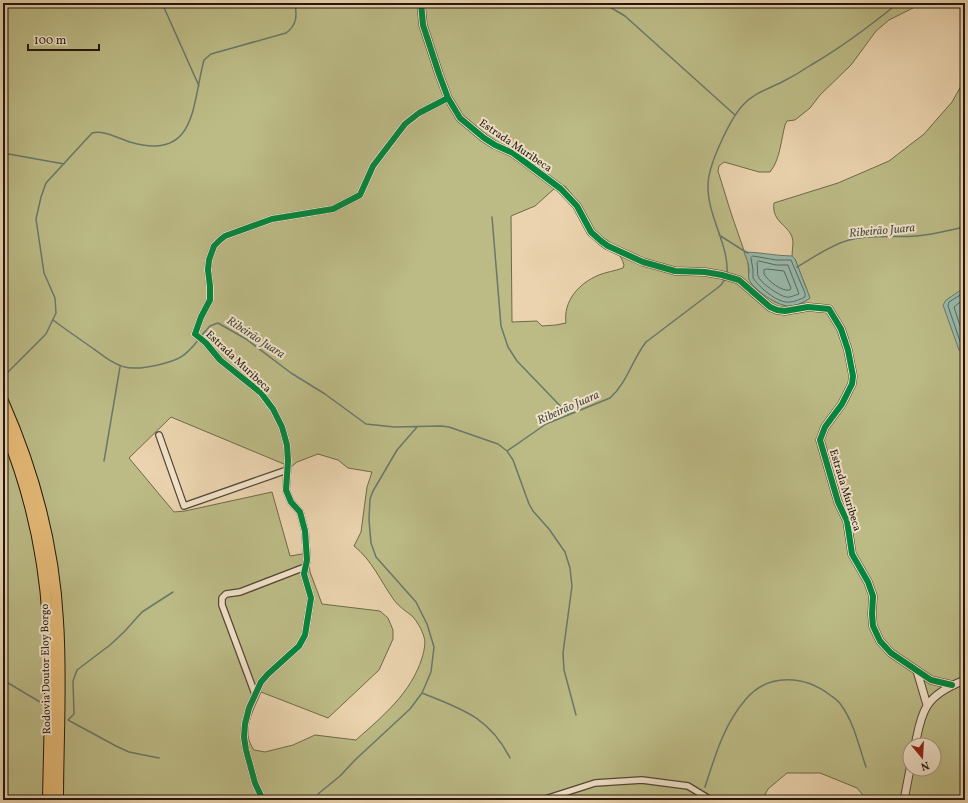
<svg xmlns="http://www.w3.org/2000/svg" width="968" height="803" font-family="Vollkorn,serif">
  <rect width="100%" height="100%" fill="#ead3ae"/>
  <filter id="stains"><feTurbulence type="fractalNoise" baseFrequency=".005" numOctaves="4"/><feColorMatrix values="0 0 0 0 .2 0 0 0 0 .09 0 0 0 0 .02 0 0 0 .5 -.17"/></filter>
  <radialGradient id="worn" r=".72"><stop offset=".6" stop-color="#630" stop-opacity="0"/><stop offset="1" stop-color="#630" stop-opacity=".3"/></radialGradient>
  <path fill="#bcbb86" stroke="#6e6949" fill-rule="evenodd" d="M3 3H918L913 8 889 20 876 31 851 65 820 95 810 108 795 120 787 121 785 125C781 140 780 160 770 172H759L724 162 719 166 718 171 731 213 748 262 749 279 756 289 775 302 783 305 789 307 804 302 810 298 795 259 792 256C792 251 793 247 793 242 792 225 771 224 774 203L838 183 889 161 924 134 952 102 965 79V288H964L959 350 965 355V800H867L857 788 820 773H787L768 789 762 800H3ZM560 186H565L577 201 600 245C613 250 620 251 624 265L623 268C615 271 606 272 599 275 579 283 563 301 566 323L556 325 542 326 537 321 512 322 511 216 535 206 555 188ZM171 417 291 467 297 462 318 454 338 460 348 468 372 472 367 487 361 532 354 546C372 560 381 582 394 600 400 608 405 610 412 616 417 621 422 630 424 637 426 643 424 651 422 658 411 693 383 716 356 740L315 735 293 745 265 752 254 750C240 731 253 712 261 692L328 718 379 670 393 639V630L388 618 380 611 322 604 310 572 308 553 290 556 272 492 185 511 174 512 129 458ZM910 745H934V769H910Z"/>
  <path fill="#98b8aa" stroke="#68786b" d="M744 252C760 252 776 256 792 256L795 259 810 298C804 302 796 306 790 306 779 307 752 289 749 279 748 277 749 273 749 270 749 263 746 258 744 252Z
    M964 288H965V355L959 350 943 305 946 300Z"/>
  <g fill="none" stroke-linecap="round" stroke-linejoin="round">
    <path stroke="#5c685b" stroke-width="1" d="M753 256 776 260H791L805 293V297C801 299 794 302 790 302 778 304 759 287 753 278V270L751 258Z
      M759 261 776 265H788L799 294C795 295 790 298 786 297 780 296 760 283 758 276 757 273 758 267 757 263Z
      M767 269 784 271 791 288 790 290C782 292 768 281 764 274V270Z
      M965 292 949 302 948 306 962 347 965 350
      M965 298 954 307 965 341"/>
    <path stroke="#68786b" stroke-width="1.5" d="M162 3 199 86
      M603 3 625 16 735 115
      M3 153 64 164
      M492 217 501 326 508 347 517 361 568 414
      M719 235 741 249 748 253
      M797 267C813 258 830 245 849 240 870 234 894 238 916 236 933 235 949 230 965 227
      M727 273C729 245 707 215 708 185 708 165 730 119 743 105 754 93 768 89 782 82 792 77 802 71 811 65 842 47 870 26 898 3
      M53 320C65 329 78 338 91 347 117 366 124 373 158 365 179 360 185 357 199 339
      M201 336 210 326 218 323 246 339 291 373 325 394 366 424 394 427 441 426 449 427 498 444 507 451 513 460 529 504 533 511 549 529 565 552 570 568 572 586 563 653 564 670 576 715
      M3 377 46 334 56 313 55 298 44 273 36 219 41 197 46 183 92 133C103 130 118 138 130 142 197 162 192 104 204 60L211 54 286 33C297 25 297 16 295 3
      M507 451 546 424 610 398C627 383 632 360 646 342L716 289 721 285 725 279
      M104 461 120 367
      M3 680 40 702
      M422 693C462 709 489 717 510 758
      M159 758 129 752 116 746 68 720 74 714 73 681 77 670 110 645 124 632 142 612 173 592
      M705 787C715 756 724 724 746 699 768 673 804 675 830 695 834 698 839 701 841 705 854 722 859 747 866 767
      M318 794 340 776 355 760 410 709 422 693 431 672 434 647 427 624 416 602 376 557 371 543 369 520 370 499 373 491 397 450 417 427"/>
    <g stroke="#534634" stroke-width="8">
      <path id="minor" d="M159 435 184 506 287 470
        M255 694 222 605V598L226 594 240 592 305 567
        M263 800 255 783 246 750 244 737 245 724 249 708 261 682 268 674 299 646 305 635 311 598 304 574 307 560 305 531 300 512 291 502 286 490 288 461 287 445 282 427 273 409 261 393 220 360 206 343 195 334 201 317 210 300V286L208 270 209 260 214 246 220 240 225 236 272 219 333 209 360 195 373 166 405 124 419 113 448 98
        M542 800 595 783 642 780 688 786 711 800"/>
    </g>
    <g stroke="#534634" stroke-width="9">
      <path id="tertiary" d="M421 3 423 25 439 74 448 98 460 118 484 138 495 145 513 153 561 189 577 206 591 232 601 241 608 246 643 262 675 271 705 272 722 275 739 280 770 307 777 310 785 311 808 307 829 309 841 329 848 350 853 376 852 384 842 404 825 427 820 440 838 502 847 521 852 554 868 582 873 596 872 614 873 626 880 641 891 653 931 680 952 685
        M917 671 927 705
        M915 745C918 732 920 717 927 706 935 693 952 685 965 680
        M904 800 910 769"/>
    </g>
    <g stroke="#21170c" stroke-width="12">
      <path id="motorway" d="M3 401C34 471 54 545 58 621 62 680 58 741 58 800
        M3 426C29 488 44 554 48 621 52 679 49 741 48 800"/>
    </g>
    <use href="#minor" stroke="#f1e2ca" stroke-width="5.5"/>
    <use href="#tertiary" stroke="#f1e2ca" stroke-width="7"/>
    <use href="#motorway" stroke="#e5ba77" stroke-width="10"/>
    <g stroke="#f1e2ca" stroke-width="8">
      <path id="cycleway" d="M421 3 423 25 439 74 448 98 460 118 484 138 495 145 513 153 561 189 577 206 591 232 601 241 608 246 643 262 675 271 705 272 722 275 739 280 770 307 777 310 785 311 808 307 829 309 841 329 848 350 853 376 852 384 842 404 825 427 820 440 838 502 847 521 852 554 868 582 873 596 872 614 873 626 880 641 891 653 931 680 952 685
        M263 800 255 783 246 750 244 737 245 724 249 708 261 682 268 674 299 646 305 635 311 598 304 574 307 560 305 531 300 512 291 502 286 490 288 461 287 445 282 427 273 409 261 393 220 360 206 343 195 334 201 317 210 300V286L208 270 209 260 214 246 220 240 225 236 272 219 333 209 360 195 373 166 405 124 419 113 448 98"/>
    </g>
    <use href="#cycleway" stroke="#00873e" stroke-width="6"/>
  </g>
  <g text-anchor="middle" stroke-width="4" stroke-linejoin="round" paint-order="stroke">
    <g font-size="11" fill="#21170c" stroke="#f1e2ca">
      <text transform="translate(516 145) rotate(34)" y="4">Estrada Muribeca</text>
      <text transform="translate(239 361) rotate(43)" y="4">Estrada Muribeca</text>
      <text transform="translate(846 490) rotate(73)" y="4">Estrada Muribeca</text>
      <text transform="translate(45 669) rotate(-91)" y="4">Rodovia Doutor Eloy Borgo</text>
    </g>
    <g font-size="12" font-style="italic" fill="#4b4f43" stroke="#f1e2ca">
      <text transform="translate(882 230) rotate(-5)" y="4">Ribeirão Juara</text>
      <text transform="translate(256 337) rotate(33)" y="4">Ribeirão Juara</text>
      <text transform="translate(568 407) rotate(-24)" y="4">Ribeirão Juara</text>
    </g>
  </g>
  <rect width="968" height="803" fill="none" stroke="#ead3ae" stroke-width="16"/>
  <rect x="4" y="4" width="960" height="795" fill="none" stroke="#21170c" stroke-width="2"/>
  <rect x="8" y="8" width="952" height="787" fill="none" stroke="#21170c"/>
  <g transform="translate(922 757) rotate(162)"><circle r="19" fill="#f1e2ca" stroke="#9e917e"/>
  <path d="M0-3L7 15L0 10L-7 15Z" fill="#8f2418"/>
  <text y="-6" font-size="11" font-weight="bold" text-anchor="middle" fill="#21170c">N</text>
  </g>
  <path d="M28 44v6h71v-6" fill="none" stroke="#21170c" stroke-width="2"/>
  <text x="34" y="44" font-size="12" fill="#21170c" stroke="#f1e2ca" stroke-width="3" paint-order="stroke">100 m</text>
  <rect width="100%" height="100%" filter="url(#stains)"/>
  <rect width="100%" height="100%" fill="url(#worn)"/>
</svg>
